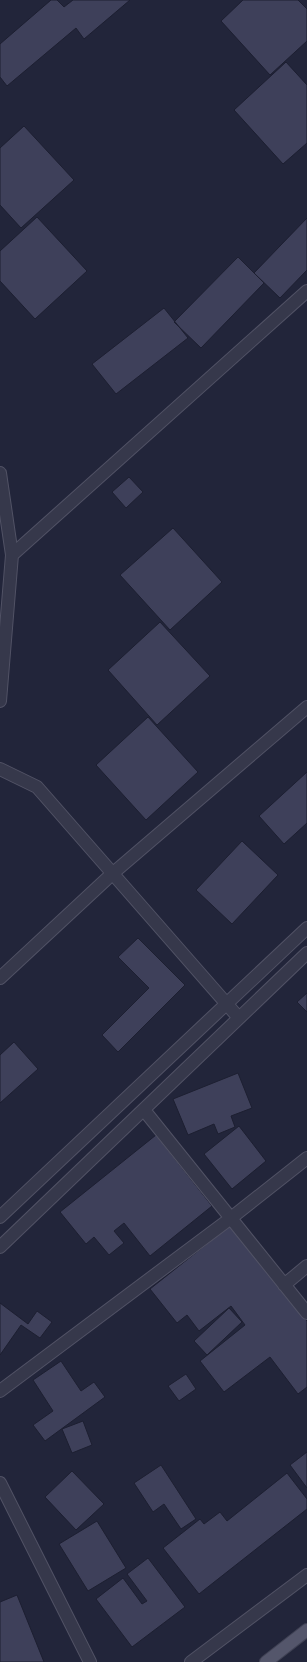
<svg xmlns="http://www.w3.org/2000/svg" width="307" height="1662" font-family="'Sofia Sans Condensed',sans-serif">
  <rect width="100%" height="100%" fill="#22253a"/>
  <path fill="#3e405a" stroke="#1d1f31" d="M51 0H57L64 7 73 0H130L84 39 76 28 7 86 0 77V44Z
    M243 0H298L307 9V41L270 75 221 21Z
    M286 62 307 85V143L283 164 234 110Z
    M24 126 74 180 21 228 0 205V148Z
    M37 217 87 271 35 319 0 281V251Z
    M307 218V270L280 298 254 273Z
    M238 257 264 283 201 348 174 322Z
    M164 308 188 338 116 394 92 364Z
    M129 477 143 492 126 508 112 492Z
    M173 528 222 582 170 630 120 575Z
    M160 622 210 676 157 725 108 670Z
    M148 717 198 772 146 820 96 765Z
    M307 772V823L284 844 259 816Z
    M242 841 278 875 232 924 196 890Z
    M138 938 185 985 118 1052 102 1035 149 988 118 957Z
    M307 993V1012L297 1002Z
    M14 1042 38 1069 0 1103V1055Z
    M238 1073 252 1108 231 1116 235 1127 218 1134 214 1124 188 1135 173 1099Z
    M239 1126 266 1161 232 1189 204 1154Z
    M156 1135 212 1206 150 1256 124 1223 114 1231 124 1243 109 1255 94 1237 86 1244 60 1212Z
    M232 1224 307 1321V1387L298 1394 270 1357 224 1392 200 1361 245 1325 231 1306 199 1331 187 1315 177 1323 150 1289Z
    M0 1303 28 1324 37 1311 52 1322 40 1338 21 1325 0 1355Z
    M229 1308 242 1322 207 1355 194 1341Z
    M61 1361 81 1391 94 1382 105 1397 45 1441 33 1425 53 1411 33 1380Z
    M186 1374 196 1389 179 1401 168 1386Z
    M83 1421 92 1445 72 1453 62 1429Z
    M307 1452V1488L290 1465Z
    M161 1465 196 1519 181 1529 164 1504 153 1512 134 1483Z
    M72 1471 104 1504 76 1530 45 1497Z
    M287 1473 307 1499V1509L199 1594 163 1548 200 1519 204 1524 220 1512 227 1521Z
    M97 1521 126 1568 88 1591 59 1544Z
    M148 1558 185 1607 132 1647 96 1599 123 1578 142 1604 147 1601 127 1574Z
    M17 1595 44 1662H0V1602Z"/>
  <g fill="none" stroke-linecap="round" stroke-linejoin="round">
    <g stroke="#515265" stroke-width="14">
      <path id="minor" d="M0 473 12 555 0 701
        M12 555 307 291
        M0 769 37 787 239 1018
        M0 978 112 874 307 707
        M144 1110 307 1313
        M0 1217 307 928
        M0 1247 307 953
        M284 1285 307 1266
        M0 1391 231 1218 307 1158
        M0 1483 90 1662
        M191 1662 307 1575"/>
    </g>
    <g stroke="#3f4153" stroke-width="14">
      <path id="major" d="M266 1662 307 1630"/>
    </g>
    <use href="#minor" stroke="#36384b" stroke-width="12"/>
    <use href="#major" stroke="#54566b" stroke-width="12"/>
  </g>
</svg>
